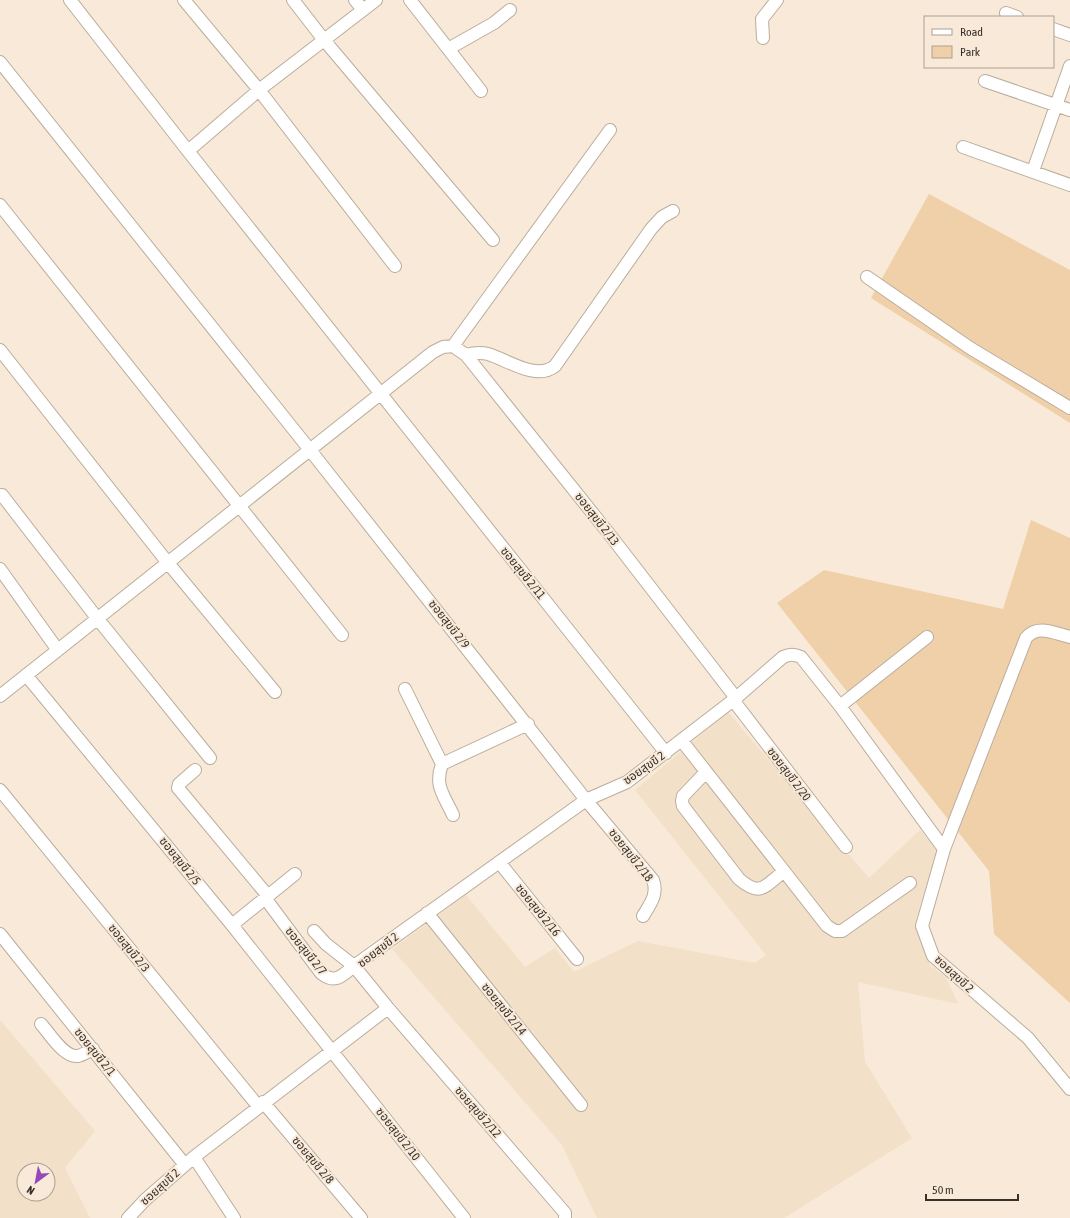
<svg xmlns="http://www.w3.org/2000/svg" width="1070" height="1218" font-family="'Asap Condensed','Noto Sans Thai',sans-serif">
  <rect width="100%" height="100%" fill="#f8e9d8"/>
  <path fill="#f3e0c8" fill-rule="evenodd" d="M728 712 869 878 920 830 937 850 916 919 930 965 946 977 958 1004 858 982 865 1062 912 1138 784 1218H597L562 1145 392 949 466 895 525 967 555 948 574 972 638 941 755 963 766 955 635 790Z
    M0 1020 95 1131 65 1168 90 1218H0ZM24 1170H48V1194H24Z"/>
  <path fill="#f0d0a9" d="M929 194 1070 270V423L871 298Z
    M1031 520 1070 538V1003L994 934 989 871 777 603 824 570 1003 609Z"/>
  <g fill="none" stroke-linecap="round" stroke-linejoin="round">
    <g stroke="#baad9c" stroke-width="14">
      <path id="minor" d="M70 0 188 151 666 753
        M184 0 259 90 395 266
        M293 0 324 40 493 240
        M355 0 363 10
        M410 0 481 91
        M1006 13 1017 17
        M1053 29 1070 35
        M763 38 762 19 777 0
        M448 49 494 23 510 10
        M0 62 310 450 586 800 653 880C658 894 651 903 643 916
        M985 81 1070 110
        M963 147 1070 185
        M188 151 259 90 376 0
        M1033 171 1070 66
        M0 205 342 635
        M867 277 970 348 1070 408
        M453 346 466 355 610 535 736 698
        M0 350 168 563 275 692
        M466 355C473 353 480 352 488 354 508 360 536 381 555 366L651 229 662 217 673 211
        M2 495 97 618 210 758
        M0 569 57 649
        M26 675 232 925 464 1218
        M405 689 442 764 528 724
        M0 696 433 352 443 347 453 346 610 130
        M733 700 846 847
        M840 706 927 637
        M682 741 827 926 835 931H842L910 883
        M442 764C434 786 444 795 453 815
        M195 770 179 784 178 788 268 896
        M706 772 683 796 682 801 683 806 739 879C760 897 764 887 783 872
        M0 790 258 1106
        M944 849 1026 638C1037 624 1054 633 1070 637
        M499 862 577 959
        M265 898 321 973C336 985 342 975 354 966L326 944 314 931
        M427 913 581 1105
        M232 925 295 874
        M0 934 185 1165
        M388 1008 565 1213V1218
        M41 1024C50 1034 64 1058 78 1056 83 1055 88 1051 93 1049
        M263 1102 361 1218
        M194 1157 234 1218
        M128 1218 145 1200 194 1157 388 1008 354 966 586 800 627 782 736 698 783 657C790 654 794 654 801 657L840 706 944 849 922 926 933 956 1028 1038 1070 1089"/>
    </g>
    <use href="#minor" stroke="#fff" stroke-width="12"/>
  </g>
  <g text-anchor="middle" stroke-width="4" stroke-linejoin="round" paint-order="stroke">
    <g font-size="12" fill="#37312b" stroke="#f8e9d8">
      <text transform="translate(597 519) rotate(52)" y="4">ซอยสุขขี 2/13</text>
      <text transform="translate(523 573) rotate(51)" y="4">ซอยสุขขี 2/11</text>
      <text transform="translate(449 624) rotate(52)" y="4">ซอยสุขขี 2/9</text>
      <text transform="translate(644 768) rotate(-35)" y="4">ซอยสุขขี 2</text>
      <text transform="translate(789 774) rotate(53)" y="4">ซอยสุขขี 2/20</text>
      <text transform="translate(631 855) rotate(52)" y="4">ซอยสุขขี 2/18</text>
      <text transform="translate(180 861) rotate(51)" y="4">ซอยสุขขี 2/5</text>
      <text transform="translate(538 910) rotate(51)" y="4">ซอยสุขขี 2/16</text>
      <text transform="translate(129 948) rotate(51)" y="4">ซอยสุขขี 2/3</text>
      <text transform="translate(378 950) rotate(-38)" y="4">ซอยสุขขี 2</text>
      <text transform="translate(306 951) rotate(51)" y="4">ซอยสุขขี 2/7</text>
      <text transform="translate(954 974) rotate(43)" y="4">ซอยสุขขี 2</text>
      <text transform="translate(504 1009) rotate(51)" y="4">ซอยสุขขี 2/14</text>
      <text transform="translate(95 1052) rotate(51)" y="4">ซอยสุขขี 2/1</text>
      <text transform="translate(478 1112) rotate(49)" y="4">ซอยสุขขี 2/12</text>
      <text transform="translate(398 1134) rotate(52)" y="4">ซอยสุขขี 2/10</text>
      <text transform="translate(313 1160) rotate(50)" y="4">ซอยสุขขี 2/8</text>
      <text transform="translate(160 1187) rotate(-42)" y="4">ซอยสุขขี 2</text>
    </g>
  </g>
  <rect x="924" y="16" width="130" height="52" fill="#f8e9d8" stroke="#ab9f93"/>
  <rect x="932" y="29" width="20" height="6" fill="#ffffff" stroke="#ab9f93"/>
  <text x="960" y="36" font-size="12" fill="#37312b">Road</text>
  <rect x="932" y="46" width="20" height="12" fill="#f0d0a9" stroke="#ab9f93"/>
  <text x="960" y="56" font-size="12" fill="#37312b">Park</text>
  <g transform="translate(36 1182) rotate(212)"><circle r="19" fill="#f8e9d8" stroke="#ab9f93"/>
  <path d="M0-3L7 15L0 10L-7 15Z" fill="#9449ba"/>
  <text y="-6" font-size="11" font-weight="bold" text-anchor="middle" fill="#37312b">N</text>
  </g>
  <path d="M926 1194v6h92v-6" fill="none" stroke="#37312b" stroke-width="2"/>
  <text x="932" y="1194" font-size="12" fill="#37312b" stroke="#f8e9d8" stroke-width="3" paint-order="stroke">50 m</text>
</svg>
